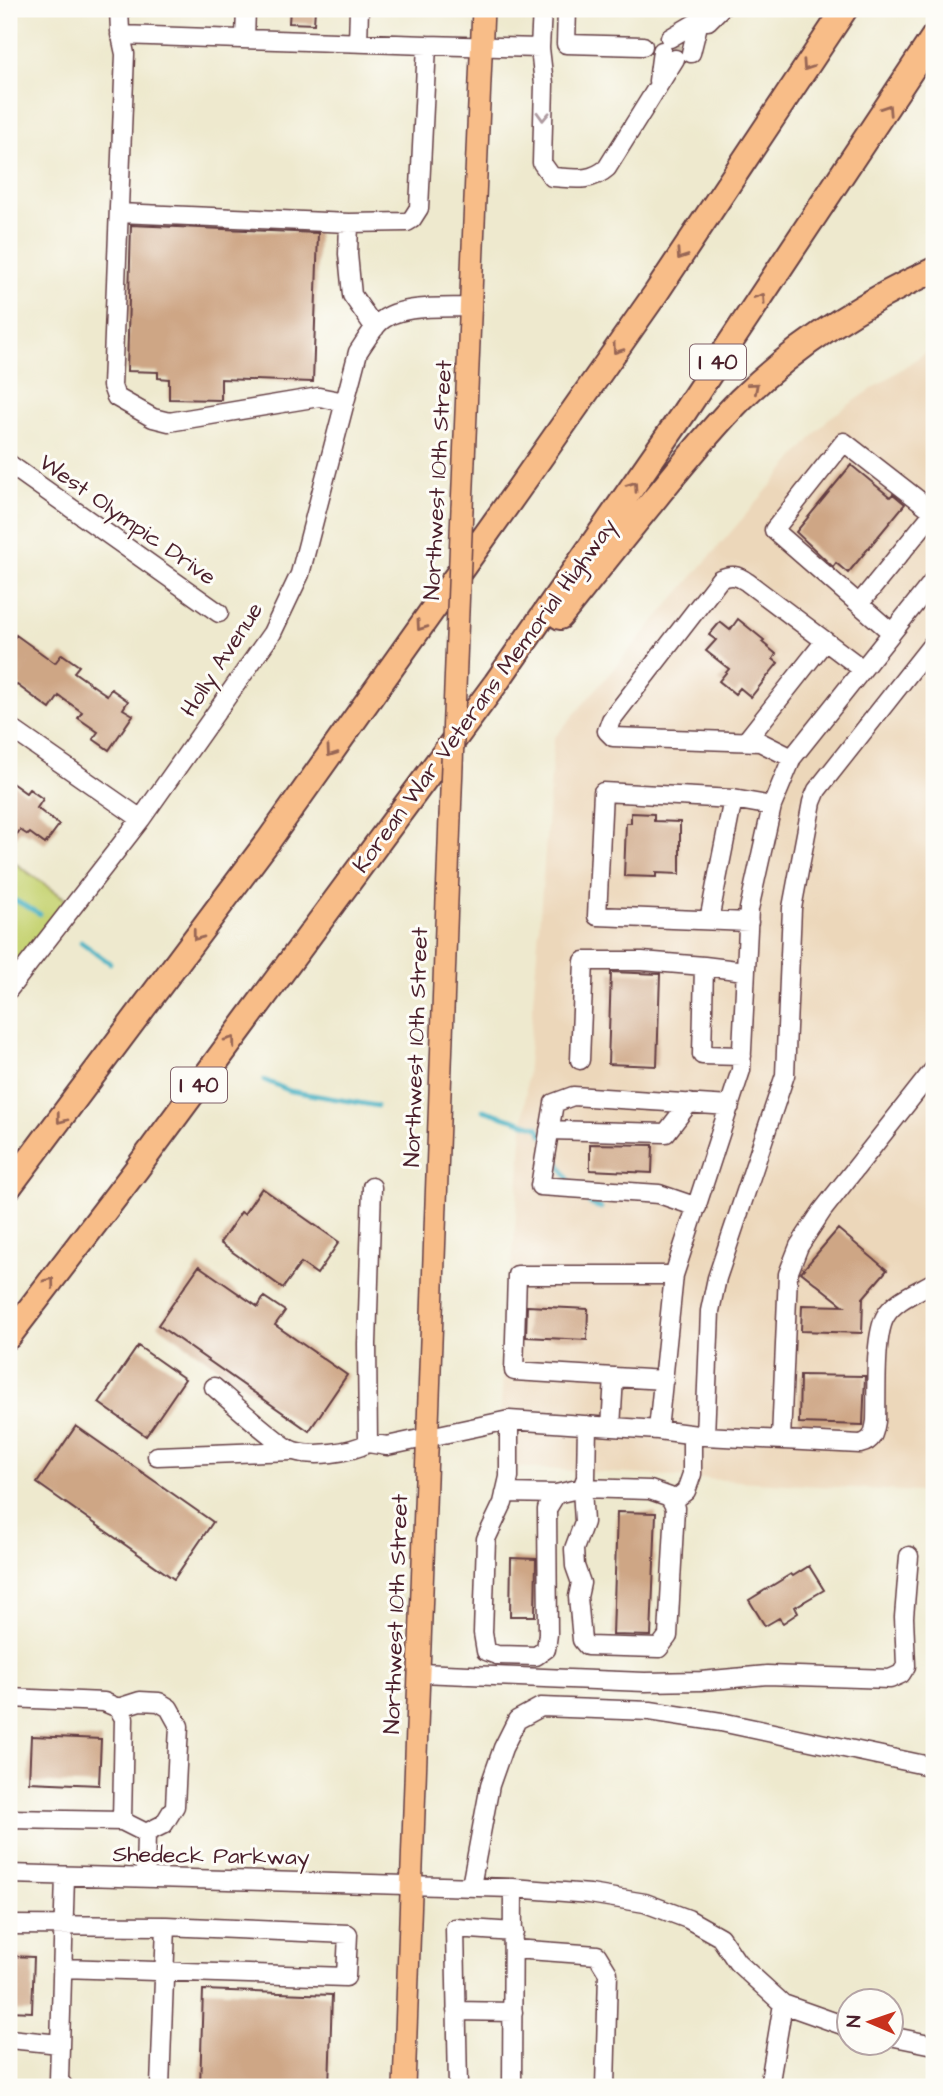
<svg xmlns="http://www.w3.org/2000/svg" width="943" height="2096" font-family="'Architects Daughter',sans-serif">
  <rect width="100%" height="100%" fill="#fdfcf7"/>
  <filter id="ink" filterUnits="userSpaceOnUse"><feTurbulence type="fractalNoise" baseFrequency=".0143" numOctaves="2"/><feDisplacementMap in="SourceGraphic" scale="14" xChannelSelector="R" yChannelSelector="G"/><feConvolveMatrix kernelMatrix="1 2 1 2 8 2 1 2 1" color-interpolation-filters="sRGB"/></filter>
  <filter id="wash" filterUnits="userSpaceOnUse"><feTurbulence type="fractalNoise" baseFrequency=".00686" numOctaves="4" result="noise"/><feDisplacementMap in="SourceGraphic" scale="28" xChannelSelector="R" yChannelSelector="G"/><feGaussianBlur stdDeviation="1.57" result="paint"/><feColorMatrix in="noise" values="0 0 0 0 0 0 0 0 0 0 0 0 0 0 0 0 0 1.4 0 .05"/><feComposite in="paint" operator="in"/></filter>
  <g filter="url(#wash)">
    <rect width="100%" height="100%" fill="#eee9ce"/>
    <path fill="#ecd7ba" d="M934 347V1493L496 1466 554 738 828 419Z"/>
    <path fill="#c7d476" stroke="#887a50" stroke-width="2" d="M9 859 67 900 9 975Z"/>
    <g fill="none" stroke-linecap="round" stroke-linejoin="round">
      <path stroke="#48b3c5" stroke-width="4.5" d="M9 897 40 914
        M81 942 110 963
        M264 1080 290 1091 377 1106
        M483 1110 538 1127 543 1136
        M553 1152 571 1184
        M578 1194 592 1205 601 1208"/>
    </g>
    <g id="blocks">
      <path fill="#cea685" d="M290 9H315L314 24 289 23Z
        M131 225 318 233 313 382 221 379V400L169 399V379L158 378V372L127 371Z
        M851 465 890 497 893 494 905 504 848 573 836 563 833 567 796 532Z
        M738 619 764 640 762 642 776 654 773 659 778 663 751 697 740 688 735 694 719 681 729 669 706 651 716 640 709 635 720 622 730 630Z
        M16 635 55 663 62 654 79 666 74 672 98 689 107 695 111 689 128 701 123 709 133 715 109 750 93 739 98 732 78 718 82 712 59 696 50 709 9 679V645Z
        M9 781 26 793 29 789 43 799 37 808 59 825 45 844 30 833 28 835 20 830 9 846Z
        M631 813 654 814V821L680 822V874L656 873V877L624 876 626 823H631Z
        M611 972 660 974 657 1066 608 1064Z
        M590 1144 653 1145 652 1173 590 1170Z
        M262 1188 339 1242 317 1274 301 1263 283 1288 220 1243 241 1212 244 1214Z
        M838 1229 887 1270 863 1298 862 1333 801 1331 802 1305 844 1306 801 1272Z
        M199 1266 258 1307 264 1297 285 1311 275 1325 347 1375 309 1431 158 1325Z
        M527 1306 588 1309 587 1340 526 1337Z
        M138 1346 185 1379 146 1436 99 1403Z
        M800 1375 865 1376 863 1425 799 1423Z
        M76 1426 213 1522 174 1579 37 1483Z
        M617 1512 656 1513 651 1636 613 1635Z
        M511 1558 536 1559 535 1616H510Z
        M809 1566 824 1590 795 1607 798 1613 783 1623 779 1618 765 1626 749 1600 791 1574 793 1576Z
        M31 1736 101 1739 99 1785 29 1782Z
        M9 1956 34 1957 32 2012 9 2011Z
        M203 1990 332 1995 329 2087H200Z"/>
    </g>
  </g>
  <g filter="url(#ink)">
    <use href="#blocks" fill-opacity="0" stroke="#633d43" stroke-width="2"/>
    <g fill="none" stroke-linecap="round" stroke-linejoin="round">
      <path stroke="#cdc1ad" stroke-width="18" stroke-dasharray="18 9" stroke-linecap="butt" d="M675 59 682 46"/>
      <g stroke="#633d43" stroke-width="21">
        <path id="minor" d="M119 9 120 31 125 54 112 386 116 397 153 418 169 422 319 397 345 402
          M567 9 566 44 643 46
          M120 35 427 45 419 208 412 219 407 222 349 223
          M670 38 699 21H708L720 9
          M245 39 246 9
          M358 43 359 9
          M427 45 540 48 542 9
          M540 48 544 84 542 163 552 177C572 178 590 183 607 168L675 59
          M691 53 699 21
          M658 81 662 51
          M119 213 349 223 348 254 352 295 375 328
          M9 464 219 613
          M859 604 934 512
          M891 632 774 530 844 442 934 512
          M9 727 141 819
          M746 741 825 641
          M792 758 760 742 613 737 607 731 611 720 720 579C731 574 737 575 747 582L861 668
          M709 920 733 799
          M749 922 597 916 603 792 733 799 772 806
          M9 989 141 819 272 633 300 574 358 352C364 343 370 333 377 325 395 303 445 308 472 307
          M742 1056 702 1055 704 966 745 971
          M580 1060 584 961H642L704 966
          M549 1130 666 1133 689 1103
          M372 1187 367 1344 368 1443 387 1446 509 1420 658 1430 705 1436 860 1444C873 1441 874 1433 876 1421 877 1395 874 1337 885 1317 894 1300 919 1291 934 1282
          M697 1207 659 1194 540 1186 554 1103 573 1096 730 1106
          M614 1377 514 1371 517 1275H674
          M214 1387C227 1398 282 1448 294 1451 314 1457 349 1453 368 1443
          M509 1420V1477L503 1503 486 1539 483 1633 486 1651 497 1655 536 1656 546 1649 548 1634 547 1509 556 1494 582 1488 586 1478 587 1425
          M611 1427 614 1377 664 1380
          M658 1430 674 1275 741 1070 749 909 772 806 792 758 934 580
          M705 1436 710 1311 717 1278 785 1075 792 908 812 802 817 790 934 642
          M781 1439 788 1274 799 1246 822 1211 934 1069
          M157 1456 292 1451
          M582 1488 650 1490 670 1497 675 1508 668 1636 659 1648 587 1646 582 1640 578 1597 581 1583 575 1566 574 1549 584 1522Z
          M505 1493 556 1494
          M672 1502 686 1491 692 1474V1435
          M420 1673 645 1682 701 1681 767 1675 890 1679 901 1674 906 1666 904 1617 909 1556
          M9 1698 104 1702 118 1708 124 1718 122 1821
          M118 1708 140 1701 159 1702 169 1708 179 1726 175 1806 164 1824 146 1833
          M9 1819 122 1821 146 1833 145 1878
          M9 1874 513 1888 590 1894 645 1903 688 1919 720 1937 737 1962 783 2004 848 2027
          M471 1886 490 1785 503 1748 517 1720 541 1707 650 1711 721 1722 934 1767
          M9 1925 166 1926
          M514 1949 597 1955 608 1973 605 2087
          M62 1968 346 1977 348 1934 166 1926 160 2087
          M456 2011 513 2012
          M890 2036 934 2045
          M9 2039 60 2044
          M64 2087 59 2080 65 1876
          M458 2087 455 1928 514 1932
          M512 2087 513 1888
          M769 2087 783 2004"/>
      </g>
      <g stroke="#633d43" stroke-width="24">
        <path id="major" d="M462 508 483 9
          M404 2087 450 817"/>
      </g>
      <g stroke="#633d43" stroke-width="28">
        <path id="highway" d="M560 617C592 577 624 536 657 496 684 463 710 430 740 400 796 345 864 302 934 270
          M9 1187 269 840 517 491 656 293 845 9
          M9 1336 136 1170 496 683 683 414 934 36"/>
      </g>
      <use href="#minor" stroke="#fff" stroke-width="18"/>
      <use href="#major" stroke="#f8bd88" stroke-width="21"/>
      <use href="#highway" stroke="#f8bd88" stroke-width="24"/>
      <g stroke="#633d43" stroke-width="24" stroke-linecap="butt">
        <path id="major-bridge" d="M450 817 462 508"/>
      </g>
      <use href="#major-bridge" stroke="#f8bd88" stroke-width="21"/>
    </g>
    <defs><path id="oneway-chevron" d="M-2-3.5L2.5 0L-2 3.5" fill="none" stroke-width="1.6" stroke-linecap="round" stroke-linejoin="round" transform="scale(1.75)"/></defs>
    <g stroke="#986655">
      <use href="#oneway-chevron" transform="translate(807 66) rotate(124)"/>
      <use href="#oneway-chevron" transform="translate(887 109) rotate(-57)"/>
      <use href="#oneway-chevron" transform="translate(681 255) rotate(124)"/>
      <use href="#oneway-chevron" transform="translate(761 298) rotate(-56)"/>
      <use href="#oneway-chevron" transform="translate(617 349) rotate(125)"/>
      <use href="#oneway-chevron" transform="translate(754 387) rotate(-41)"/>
      <use href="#oneway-chevron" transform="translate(633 486) rotate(-55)"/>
      <use href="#oneway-chevron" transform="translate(421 626) rotate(125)"/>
      <use href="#oneway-chevron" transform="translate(331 752) rotate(125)"/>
      <use href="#oneway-chevron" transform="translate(197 936) rotate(127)"/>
      <use href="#oneway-chevron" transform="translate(231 1041) rotate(-53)"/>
      <use href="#oneway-chevron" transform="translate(61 1119) rotate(127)"/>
      <use href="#oneway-chevron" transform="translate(50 1282) rotate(-53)"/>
    </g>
    <use stroke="#ae9aa0" href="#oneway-chevron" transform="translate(543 116) rotate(92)"/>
  </g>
  <g text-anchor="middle" stroke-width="6" stroke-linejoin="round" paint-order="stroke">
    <g fill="#fdfcf7" stroke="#806168" stroke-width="2">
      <rect x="690" y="344.5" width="56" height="35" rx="5"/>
      <rect x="171" y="1067.5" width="56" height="35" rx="5"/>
    </g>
    <g font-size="21" font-weight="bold" fill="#4a1f2b">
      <text x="718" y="369">I 40</text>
      <text x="199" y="1092">I 40</text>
    </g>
    <g font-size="23" fill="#4a1f2b" stroke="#fdfcf7">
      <text transform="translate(437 480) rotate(-87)" y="8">Northwest 10th Street</text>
      <text transform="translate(128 519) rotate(35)" y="8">West Olympic Drive</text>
      <text transform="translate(221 659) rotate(-57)" y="8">Holly Avenue</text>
      <text transform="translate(484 695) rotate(-54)" y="8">Korean War Veterans Memorial Highway</text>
      <text transform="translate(415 1047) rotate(-88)" y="8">Northwest 10th Street</text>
      <text transform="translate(395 1614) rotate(-88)" y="8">Northwest 10th Street</text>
      <text transform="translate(211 1855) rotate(1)" y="8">Shedeck Parkway</text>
    </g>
  </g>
  <rect width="943" height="2096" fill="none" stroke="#fdfcf7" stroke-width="35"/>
  <g transform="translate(870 2022) rotate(272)"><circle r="33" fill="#fdfcf7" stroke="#b5a4a5" stroke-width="2"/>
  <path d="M0-5L12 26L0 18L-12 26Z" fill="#c8321e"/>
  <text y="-10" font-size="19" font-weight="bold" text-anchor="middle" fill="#4a1f2b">N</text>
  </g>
</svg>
